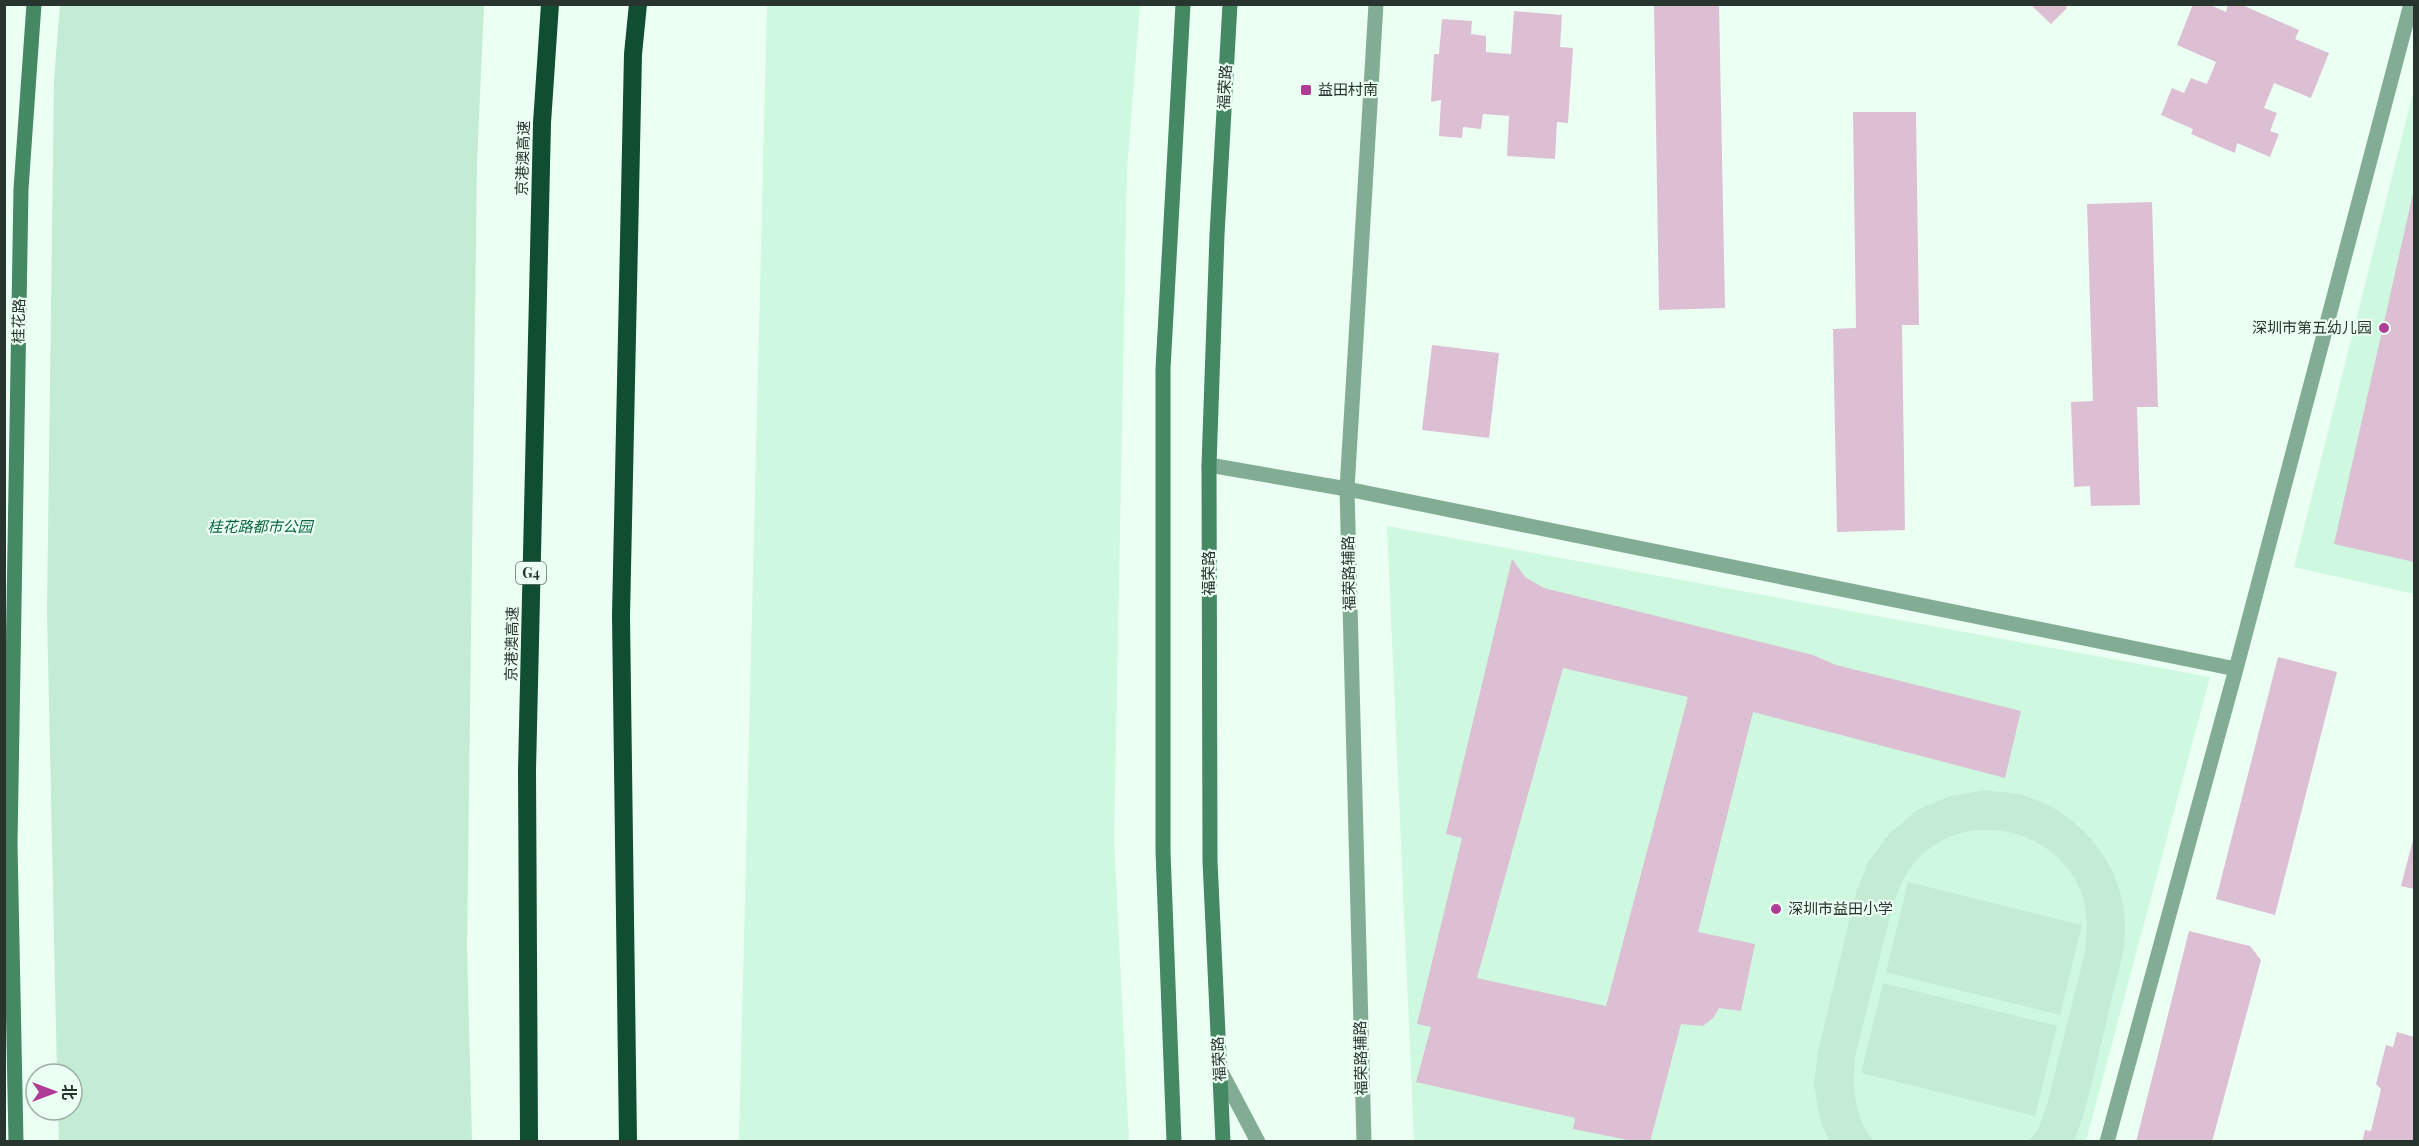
<svg xmlns="http://www.w3.org/2000/svg" width="2419" height="1146" font-family="'Playfair Display','Noto Sans SC',serif">
  <rect width="100%" height="100%" fill="#ebfff3"/>
  <path fill="#cff8e0" d="M767 5H1140L1127 170 1114 840 1129 1141H739Z
    M2414 89V594L2294 567Z
    M1387 526 2210 677 2086 1141H1414Z"/>
  <path fill="#c4ebd3" d="M60 5H484L477 162 467 948 472 1141H59L58 1110H72V1074H57L47 612 54 81Z
    M1986 790C1998 792 2011 792 2022 795 2080 812 2124 864 2125 925 2126 951 2117 977 2111 1002 2102 1040 2093 1079 2083 1117L2074 1141H2029L2038 1129 2047 1105 2085 952C2087 934 2088 918 2084 901 2064 829 1967 805 1917 860 1905 873 1899 888 1893 904L1855 1058C1852 1088 1854 1117 1873 1141H1829L1820 1120 1814 1084 1818 1051 1856 893 1868 862 1890 833 1917 810 1950 796Z
    M1908 882 2082 925 2060 1015 1886 972Z
    M1883 983 2057 1026 2035 1116 1861 1073Z"/>
  <path fill="#ddbfd4" fill-rule="evenodd" d="M1654 4H1719L1725 308 1659 310Z
    M2030 4H2064L2067 8 2051 24Z
    M2193 4H2208L2226 12 2228 4H2240L2299 30 2295 39 2329 53 2311 98 2274 83 2264 108 2277 113 2270 131 2279 134 2270 157 2237 143 2235 153 2191 134 2193 129 2161 115 2172 88 2184 93 2191 78 2207 84 2216 62 2177 45Z
    M1514 11 1562 15 1560 47 1573 48 1568 123 1557 122 1555 159 1507 156 1509 116 1483 114 1481 129 1463 127 1462 138 1439 136 1441 100 1431 102 1434 54H1439L1442 19 1472 21 1471 34 1486 36V52L1511 54Z
    M1853 112H1916L1919 325H1902L1905 530 1837 532 1833 329 1856 328Z
    M2414 189V562L2334 544Z
    M2152 202 2158 407H2137L2140 505 2091 506 2090 486 2074 487 2071 402 2093 401 2087 204Z
    M1432 345 1499 353 1489 438 1422 430Z
    M1512 559 1525 577 1544 588 1813 655 1836 665 2021 711 2005 778 1753 712 1698 932 1755 944 1741 1011 1719 1008 1713 1018 1703 1026 1681 1024 1650 1142H1638L1573 1129 1575 1118 1416 1082 1431 1027 1417 1024 1462 838 1446 834ZM1563 668 1688 697 1606 1006 1477 978Z
    M2278 657 2337 672 2275 915 2216 899Z
    M2414 836V889L2401 886Z
    M2189 931 2250 946 2261 960 2212 1142H2136Z
    M2397 1032 2414 1037V1142H2362L2365 1130 2371 1131 2381 1089 2376 1084 2386 1045 2393 1047Z"/>
  <g fill="none" stroke-linecap="round" stroke-linejoin="round">
    <path stroke="#82ad94" stroke-width="15" d="M1347 489 2236 669
      M2107 1142 2236 669 2411 4"/>
    <path stroke="#82ad94" stroke-width="15" d="M1209 465 1347 489"/>
    <path stroke="#82ad94" stroke-width="15" d="M1219 1068 1258 1142
      M1364 1142 1347 489 1376 4"/>
    <path stroke="#448864" stroke-width="15" d="M16 1142 10 844 21 189 34 4
      M1174 1142 1163 851V369L1183 4
      M1223 1142 1210 861 1209 465 1217 235 1230 4"/>
    <path stroke="#104e32" stroke-width="18" d="M529 1142 527 770 542 123 550 4
      M628 1142 621 616 633 54 638 4"/>
  </g>
  <g fill="#af3c96" stroke="#ebfff3" stroke-width="2">
    <rect x="1300" y="84" width="12" height="12" rx="3"/>
    <circle cx="2384" cy="328" r="6"/>
    <circle cx="1776" cy="909" r="6"/>
  </g>
  <g text-anchor="middle" stroke-width="4.5" stroke-linejoin="round" paint-order="stroke">
    <rect fill="#ebfff3" stroke="#627269" stroke-width="1.5" x="516" y="562" width="30" height="22" rx="4.5"/>
    <g font-size="14" font-weight="bold" fill="#28352e">
      <text x="531" y="578">G4</text>
    </g>
    <g font-size="15" fill="#28352e" stroke="#ebfff3">
      <text transform="translate(1225 87) rotate(-87)" y="5">福荣路</text>
      <text transform="translate(523 158) rotate(-88)" y="5">京港澳高速</text>
      <text transform="translate(19 321) rotate(-89)" y="5">桂花路</text>
      <text transform="translate(1209 573) rotate(-90)" y="5">福荣路</text>
      <text transform="translate(1349 573) rotate(-91)" y="5">福荣路辅路</text>
      <text transform="translate(512 644) rotate(-89)" y="5">京港澳高速</text>
      <text transform="translate(1361 1058) rotate(-91)" y="5">福荣路辅路</text>
      <text transform="translate(1219 1059) rotate(-93)" y="5">福荣路</text>
    </g>
    <g font-size="15" fill="#28352e" stroke="#ebfff3" text-anchor="start">
      <text x="1318" y="95">益田村南</text>
      <text x="2372" y="333" text-anchor="end">深圳市第五幼儿园</text>
      <text x="1788" y="914">深圳市益田小学</text>
    </g>
    <g font-size="15" font-style="italic" fill="#0c6741" stroke="#ebfff3">
      <text x="260" y="532">桂花路都市公园</text>
    </g>
  </g>
  <rect width="2419" height="1146" fill="none" stroke="#28352e" stroke-width="12"/>
  <g transform="translate(54 1092) rotate(90)"><circle r="28" fill="#ebfff3" stroke="#9daea4" stroke-width="1.5"/>
  <path d="M0-4.5L10 22L0 15L-10 22Z" fill="#af3c96"/>
  <text y="-9" font-size="16" font-weight="bold" text-anchor="middle" fill="#28352e">北</text>
  </g>
</svg>
